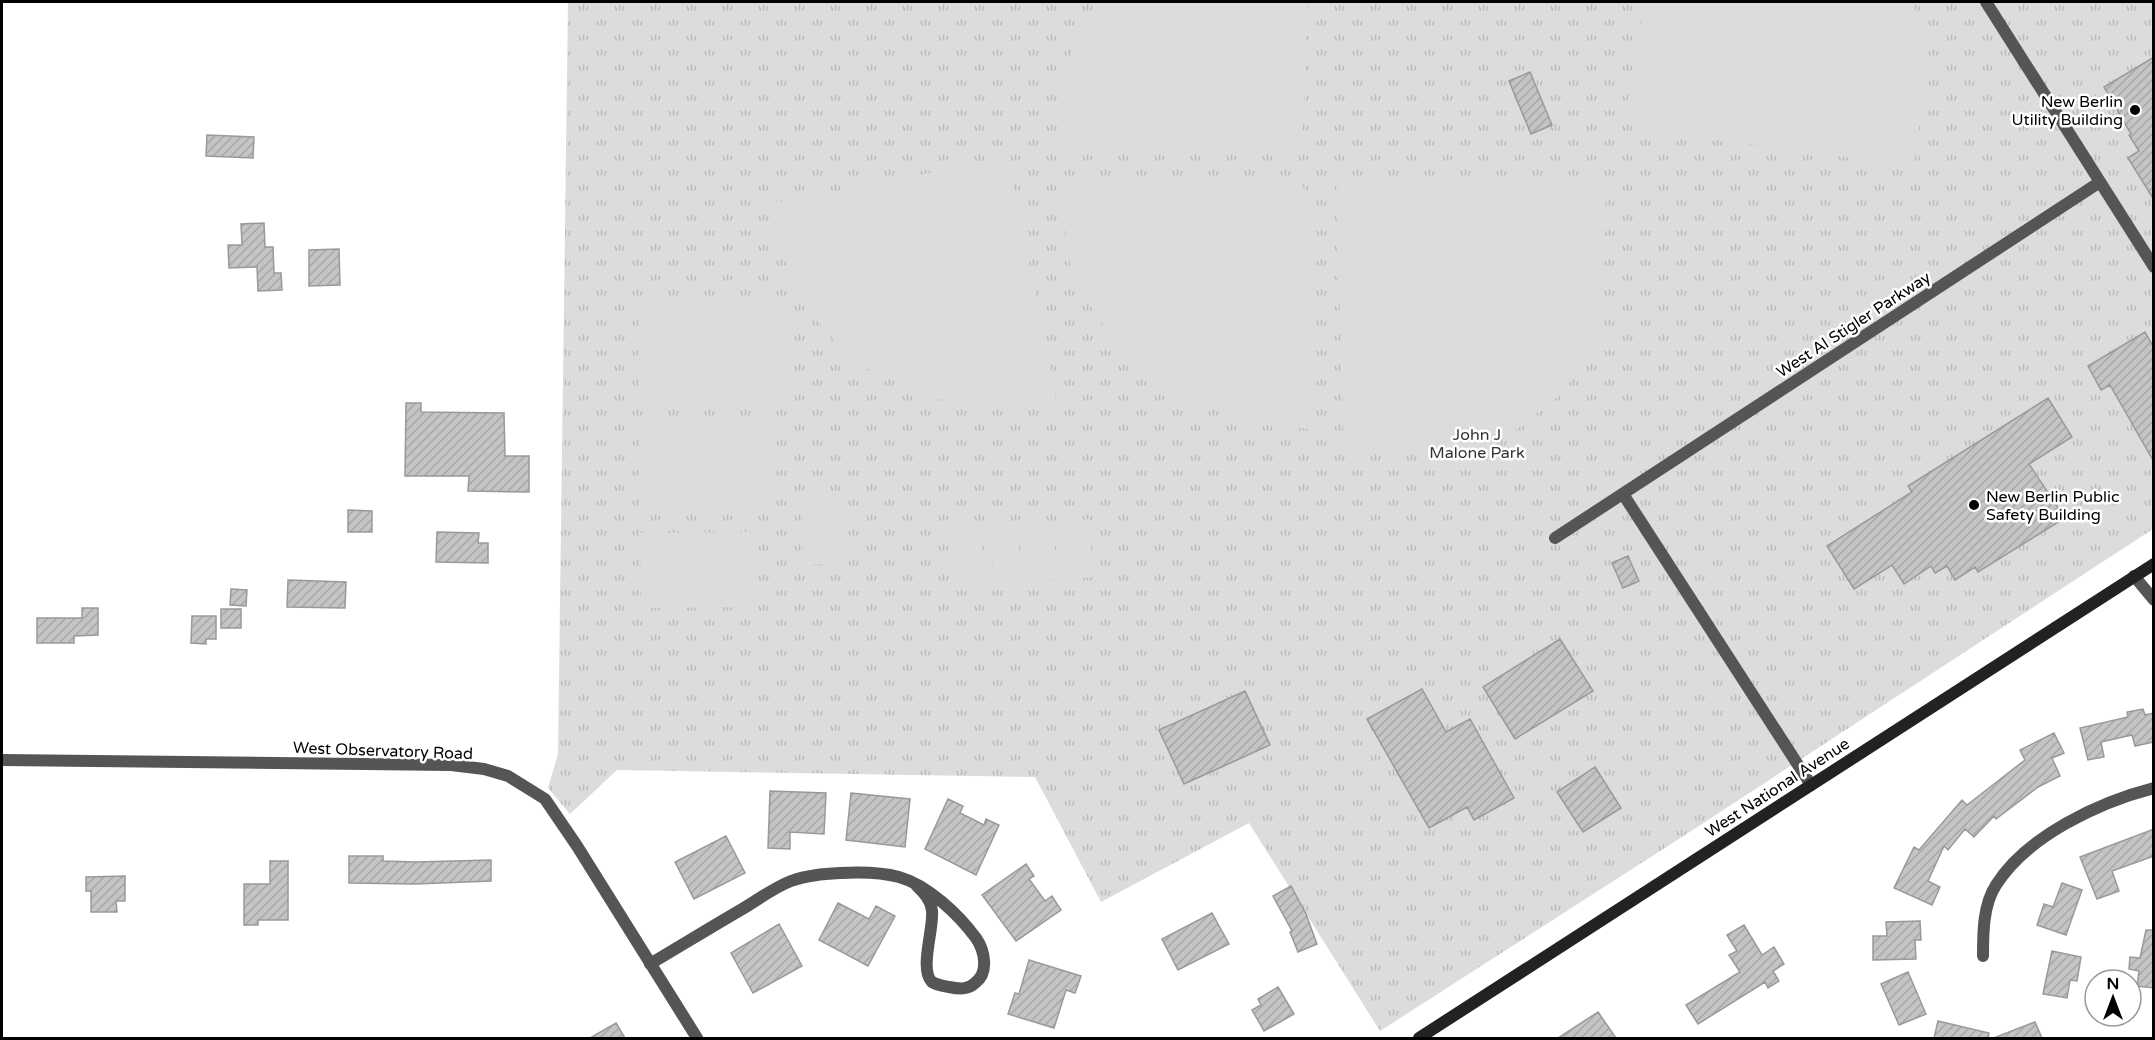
<svg xmlns="http://www.w3.org/2000/svg" width="2155" height="1040" font-family="'Varela Round',sans-serif">
  <defs>
    <pattern id="park-tufts" width="24" height="20" patternUnits="userSpaceOnUse" patternTransform="scale(1.5)"><rect width="24" height="20" fill="#dcdcdc"/><path d="M3 7l-1-3M5 7V3M7 7l1-3M15 17l-1-3M17 17v-4M19 17l1-3" fill="none" stroke="#bbb"/></pattern>
    <pattern id="building-hatch" width="6" height="6" patternUnits="userSpaceOnUse" patternTransform="scale(1.5)"><rect width="6" height="6" fill="#c4c4c4"/><path d="M-1 1l2-2M0 6l6-6M5 7l2-2" fill="none" stroke="#a7a7a7"/></pattern>
  </defs>
  <rect width="100%" height="100%" fill="#fff"/>
  <path fill="url(#park-tufts)" d="M568 2H2153V529L1685 835 1380 1031 1249 823 1101 902 1035 777 617 770 570 814 548 788 558 754Z"/>
  <path fill="#dcdcdc" d="M1098 2H1308L1302 141 1293 151 1060 149 1063 70Z
    M1645 2H1911L1929 53 1914 166 1641 130 1626 110Z
    M994 161 1011 170 1056 400 1003 408 931 398 855 363 799 301 766 204Z
    M1346 177 1606 180 1603 325 1585 364 1556 398 1512 433 1475 448 1344 447 1336 189Z
    M1058 179 1301 184 1309 195V429L1257 424 1183 399 1120 354 1071 273Z
    M790 303 791 401 638 403V304Z
    M639 424H774L772 512 640 511Z
    M802 495 841 496 842 563 803 565Z
    M1089 519 1093 577 1066 579 1062 521Z
    M1053 522 1057 580 1030 582 1026 524Z
    M1017 525 1022 583 995 585 990 527Z
    M981 529 985 587 958 588 954 530Z
    M753 532V607L641 608 640 533Z"/>
  <path fill="url(#building-hatch)" stroke="#999" stroke-width="1.5" d="M2154 57V200L2128 158 2139 151 2129 135 2131 134 2104 87Z
    M1530 72 1552 125 1531 134 1509 81Z
    M207 135 254 137 253 158 206 156Z
    M264 223 265 247H273L274 273H281L282 290 258 291 257 267 229 268 228 245H242L241 224Z
    M339 249 340 285 309 286V250Z
    M2145 332 2154 348V462L2110 385 2101 390 2088 366Z
    M2048 398 2072 437 2029 464 2065 518 1978 572 1975 567 1955 580 1947 566 1935 573 1931 566 1904 584 1892 565 1854 589 1827 546 1912 492 1908 486Z
    M406 403H421V412L504 413 505 456H529V492L468 491 469 476H405Z
    M348 510 372 511V532H348Z
    M437 532 479 533 478 543H488V563L436 562Z
    M1628 556 1639 581 1623 588 1612 563Z
    M288 580 346 582 345 608 287 607Z
    M231 589 247 590 246 606 230 605Z
    M82 608H98V635L74 636V643H37V618H82Z
    M221 609H241V628H221Z
    M192 616H216V639H206V644L191 643Z
    M1560 639 1593 691 1515 739 1483 687Z
    M1422 689 1446 732 1470 719 1514 798 1474 820 1467 807 1429 828 1367 719Z
    M1245 691 1270 745 1184 784 1159 730Z
    M2143 709 2145 715 2154 713V742L2135 746 2132 735 2101 742 2104 757 2088 760 2080 728 2128 717 2127 712Z
    M2054 733 2064 753 2052 758 2060 776 2038 787 1996 819 1994 816 1974 837 1965 829 1948 850 1944 846 1928 881 1940 887 1932 905 1894 888 1914 847 1919 850 1962 800 1967 805 2025 760 2020 750Z
    M1595 767 1621 808 1583 832 1557 792Z
    M770 791 826 793 824 834 790 832V849L768 848Z
    M851 793 910 799 905 847 846 840Z
    M948 799 963 806 960 813 984 825 986 819 999 825 976 875 925 849Z
    M2154 829V856L2112 871 2119 891 2097 899 2080 857Z
    M726 836 745 873 694 899 675 862Z
    M349 856H383V861L416 862 491 860V881L415 884 349 883Z
    M270 861H288V920H258V925H244V884H270Z
    M1026 864 1034 876 1029 879 1045 901 1052 896 1061 910 1016 941 982 895Z
    M125 876V901H116L117 912H91V891H86V877Z
    M2062 883 2082 890 2066 935 2037 925 2044 904 2053 907Z
    M1291 886 1306 914 1317 944 1298 952 1290 932 1292 931 1273 896Z
    M838 903 869 919 876 906 895 916 868 966 819 940Z
    M1212 913 1229 944 1178 970 1162 939Z
    M1920 921 1921 940H1915L1916 959 1873 960V936H1887L1886 922Z
    M779 924 802 966 753 993 731 953Z
    M1744 925 1762 955 1774 947 1784 964 1773 971 1779 981 1768 988 1765 982 1698 1024 1686 1005 1740 972 1729 955 1737 951 1727 935Z
    M2146 930H2154V988L2137 986 2139 971 2129 969 2130 957 2140 958Z
    M2052 951 2081 957 2077 981 2070 980 2067 998 2043 994Z
    M1029 960 1081 976 1075 993 1066 990 1054 1028 1008 1014 1015 993 1019 994Z
    M1908 972 1926 1014 1899 1025 1881 984Z
    M1278 987 1294 1014 1264 1031 1252 1010 1261 1005 1258 999Z
    M1598 1012 1616 1038H1558Z
    M1938 1021 1989 1033 1988 1038H1934Z
    M2035 1022 2042 1038H1996V1037Z
    M616 1023 625 1038H590Z"/>
  <g fill="none" stroke-linecap="round" stroke-linejoin="round">
    <path stroke="#555" stroke-width="12" d="M1986 2 2154 267
      M1623 494 1811 785
      M1555 538 2100 182
      M2134 576 2154 600
      M2 760 451 765 484 769 508 776 545 799 577 846 697 1038
      M1983 956C1983 933 1983 905 1996 885 2027 836 2099 802 2154 788
      M650 964C682 945 713 926 744 908 759 899 775 887 791 881 807 875 825 874 841 873 860 872 880 872 899 877 928 885 959 915 976 938 985 951 989 973 975 983 968 990 959 989 949 987 944 986 937 985 932 982 919 970 934 928 932 911 931 900 924 893 916 885"/>
    <path stroke="#222" stroke-width="12" d="M1419 1038 2154 564"/>
  </g>
  <g fill="#000" stroke="#fff" stroke-width="2">
    <circle cx="2135" cy="110" r="6"/>
    <circle cx="1974" cy="505" r="6"/>
  </g>
  <g text-anchor="middle" stroke-width="5" stroke-linejoin="round" paint-order="stroke">
    <g font-size="16" fill="#000" stroke="#fff" text-anchor="end">
      <text x="2123" y="107">New Berlin<tspan x="2123" dy="18">Utility Building</tspan></text>
      <text x="1986" y="502" text-anchor="start">New Berlin Public<tspan x="1986" dy="18">Safety Building</tspan></text>
    </g>
    <g font-size="16" fill="#000" stroke="#fff">
      <text transform="translate(1853 324) rotate(-33)" y="6">West Al Stigler Parkway</text>
      <text transform="translate(383 750) rotate(2)" y="6">West Observatory Road</text>
      <text transform="translate(1777 787) rotate(-33)" y="6">West National Avenue</text>
    </g>
    <g font-size="16" fill="#333" stroke="#fff">
      <text x="1477" y="440">John J<tspan x="1477" dy="18">Malone Park</tspan></text>
    </g>
  </g>
  <rect width="2155" height="1040" fill="none" stroke="#000000" stroke-width="6"/>
  <g transform="translate(2113 998)"><circle r="28" fill="#ffffff" stroke="#999999" stroke-width="1.5"/>
  <path d="M0-4.5L10 22L0 15L-10 22Z" fill="#000000"/>
  <text y="-9" font-size="16" font-weight="bold" text-anchor="middle" fill="#000000">N</text>
  </g>
</svg>
